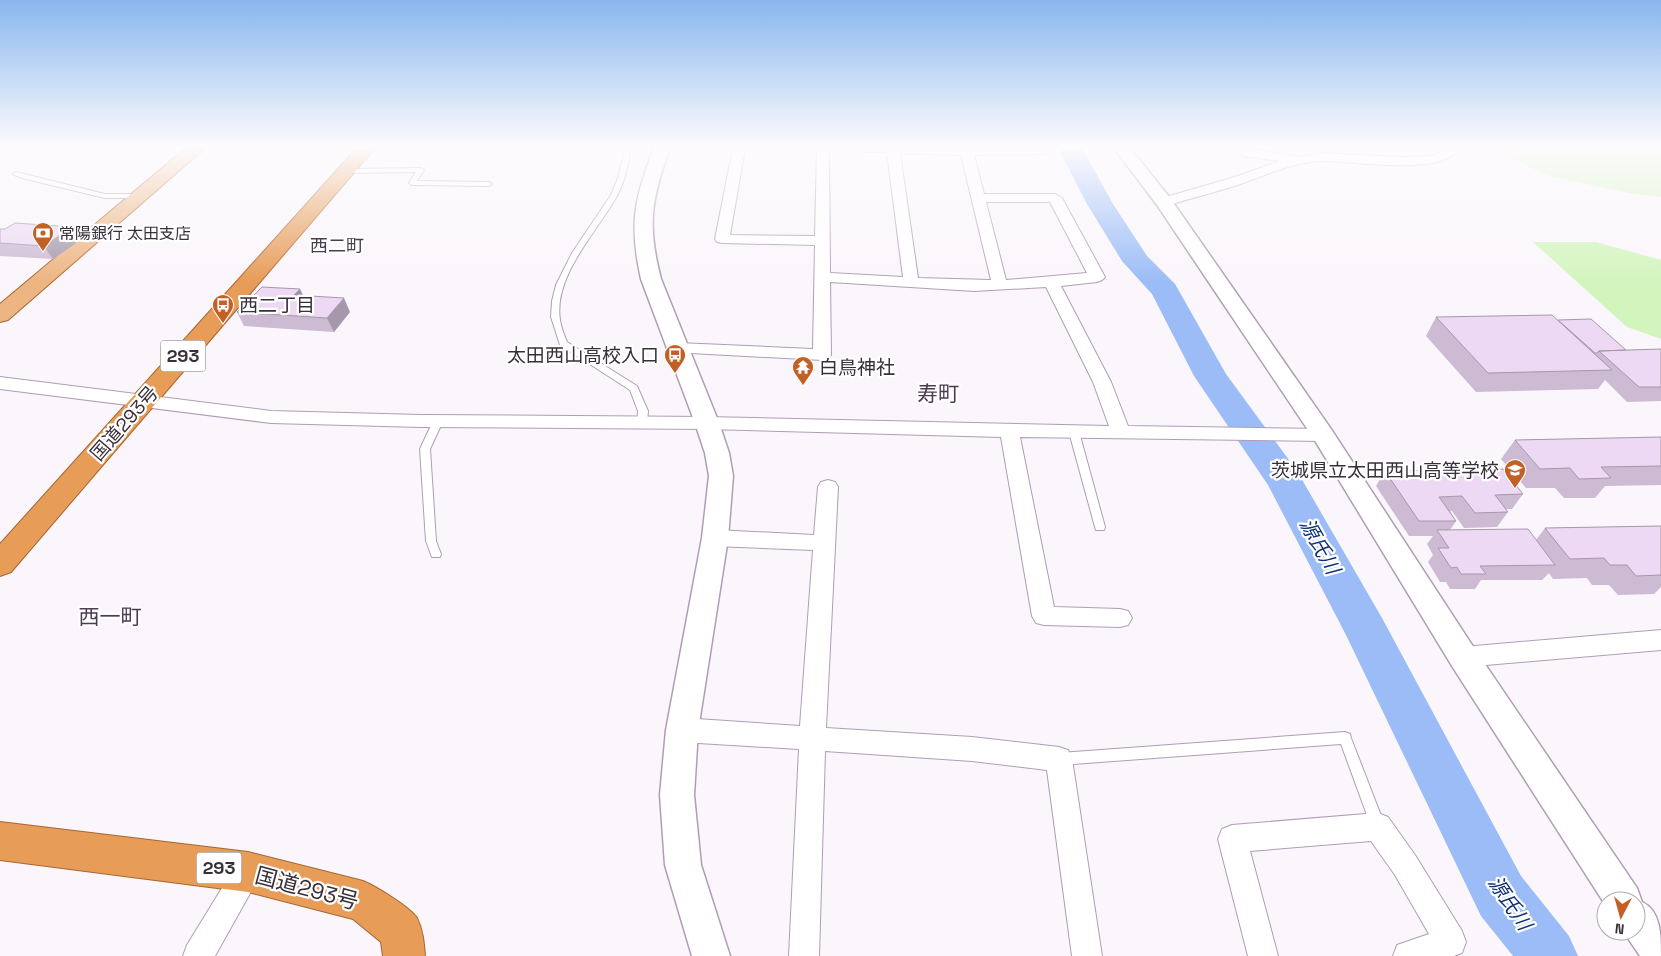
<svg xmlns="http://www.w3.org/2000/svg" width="1661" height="956" font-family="'Space Grotesk','Noto Sans JP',sans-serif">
  <rect width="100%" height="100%" fill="#faf6fb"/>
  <path fill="#d2f5bd" d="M1507 148H1661V197L1629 193 1548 176 1513 159Z
    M1533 242H1596L1661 260V339L1627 327Z"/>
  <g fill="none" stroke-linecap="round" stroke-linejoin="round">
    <path fill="#9bbcf6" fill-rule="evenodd" d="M1058 148H1082L1113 204 1147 256 1175 284 1226 374 1297 471 1382 618 1521 876 1569 936 1578 956H1513L1481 916 1346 635 1268 485 1194 376 1152 294 1122 261 1087 204Z"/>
    <g stroke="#b09db5" stroke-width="2">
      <path id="service" d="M625 148H631C628 165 625 181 617 196 597 232 553 276 560 320 561 327 564 335 567 342L637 386 648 411 647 422 642 425 637 422 638 411 630 390 560 345 551 317 552 301 556 285 572 253 611 195 618 178Z
        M421 168 424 170 417 181 489 182 492 184 489 186 412 185 409 183 416 172 346 173 343 171 346 169Z
        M16 172 105 194H141L144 196 141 198H105L26 179 14 175 13 174Z
        M438 418 443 421 430 449 436 541 441 554 440 557H432L426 541 420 449 433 421Z
        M1074 429 1079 432 1105 527 1104 530H1096L1095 527 1069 432Z
        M1345 732 1350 734 1351 738 1385 826 1383 831 1378 833 1373 831 1371 826 1341 744 1060 765 1055 763 1053 759 1055 755 1060 753Z"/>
    </g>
    <g stroke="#b09db5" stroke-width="2">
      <path id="minor" d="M733 148H745L730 235 815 236 817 148H829L830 273 903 277 887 152H864L858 148H1046L1045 153 1041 154 974 155 984 194H1055L1062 198 1105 277 1102 280 1097 282 1061 286 1111 382 1128 426 1323 429 1330 431 1333 435 1330 439 1323 441 1020 437 1054 607 1120 609 1128 611 1132 618 1128 625 1120 627 1044 625 1036 623 1032 616 1001 437 707 429 421 427 271 423 0 389V377L271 411 421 415 707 417 1109 426 1093 382 1046 287 974 291 830 282 831 355 828 359 822 360 672 352 669 348 672 344 678 343 813 349 815 245 722 243 717 242 715 239ZM900 153 961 155 991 280 918 278ZM986 202H1050L1087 273 1006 280Z
        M1235 148H1249L1300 157 1322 153 1400 157 1433 156 1448 148H1460C1443 177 1355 161 1324 161 1297 161 1271 173 1246 182 1221 191 1195 197 1169 205H1159L1157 202 1159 199 1235 177 1280 161 1243 156Z
        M828 480 835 482 838 487 826 728 972 737 1059 747 1068 750 1072 759 1102 956H1072L1047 770 972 761 825 751 819 956H789L799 749 682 742 673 738 669 730 673 722 682 718 800 726 813 550 715 546 707 544 704 538 707 532 715 530 814 535 818 487 821 482Z
        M1661 630V650L1463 667 1454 664 1451 657 1454 650 1463 647Z
        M1378 813 1388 817 1415 855 1462 931 1466 942 1462 953 1454 956H1393L1397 945 1429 934 1395 875 1371 841 1250 851 1278 956H1248L1218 839 1222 829 1232 825Z
        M248 858 258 862 262 872 215 956H183L187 945 238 862Z"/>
    </g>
    <g stroke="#b09db5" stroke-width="3">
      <path id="tertiary" d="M654 148H670C651 200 647 225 661 279L719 423 729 453 733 476 728 538 698 730 694 795 701 865 730 956H692L665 865 660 795 666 730 702 538 709 476 705 453 695 423 641 279C629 225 634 199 654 148Z
        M1114 148H1130L1170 198 1331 429 1474 648 1637 888 1642 902C1661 911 1661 935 1661 956H1640L1623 931H1636V901H1606V906L1452 666 1314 439 1157 205Z"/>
    </g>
    <g stroke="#a66632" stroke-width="2">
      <path id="primary" d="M186 148H205L8 320 0 322V304Z"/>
    </g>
    <g stroke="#a66632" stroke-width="2">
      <path id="trunk" d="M357 148H375L11 572 0 576V544Z
        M0 822 248 852 363 881C375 886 410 907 417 918 423 930 424 943 425 956H383L381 942 353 919 248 892 0 860Z"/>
    </g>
    <use href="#service" fill="#fff" fill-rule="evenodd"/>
    <use href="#minor" fill="#fff" fill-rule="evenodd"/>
    <use href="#tertiary" fill="#fff" fill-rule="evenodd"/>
    <use href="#primary" fill="#edb582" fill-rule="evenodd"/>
    <use href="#trunk" fill="#e79c58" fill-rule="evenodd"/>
  </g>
  <path fill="#ccbbd2" d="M72 227 81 240 53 259 0 256V229Z
    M300 289 303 296 350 312 334 332 244 326 237 312Z
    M1436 317 1558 320 1626 350 1661 349V401L1627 402 1605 380 1598 389 1476 392 1426 336Z
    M1661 437V485L1605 486 1595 498H1564L1555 488H1526L1501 459 1515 440Z
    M1385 471 1523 494 1512 509H1506L1508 512 1497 527 1464 528 1452 511H1450L1456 521 1450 530 1536 540 1545 528 1661 526V587L1654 594 1618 595 1609 585H1592L1587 578 1553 579 1549 573 1542 580H1481L1475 589H1450L1446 582H1440L1428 562 1433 555 1427 544 1433 536H1409L1376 486Z"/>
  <path fill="#a698ab" d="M72 227 81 240 53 259 44 246Z
    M300 289 307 303 294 295Z
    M344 298 350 312 334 332 327 318Z"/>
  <path fill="#edd9f4" stroke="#a698ab" d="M15 223 72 227 44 246 0 243V229H5Z
    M262 287 300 289 294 295 344 298 327 318 237 312Z
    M1552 315 1612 370 1488 373 1436 317Z
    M1591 319 1626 350 1599 351 1597 353H1595L1558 320Z
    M1661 349V387H1639L1599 351Z
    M1661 437V466L1601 467 1611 478 1579 479 1570 468 1540 469 1515 440Z
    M1503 469 1523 494 1495 495 1508 512 1475 513 1462 496 1439 497 1456 521H1419L1385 471Z
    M1661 526V575L1636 576 1627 565H1610L1604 558 1570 559 1545 528Z
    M1528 529 1555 565 1480 566 1486 574H1461L1457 567 1451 568 1438 548H1449L1437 530Z"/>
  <linearGradient id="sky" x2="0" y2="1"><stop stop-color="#89b7ee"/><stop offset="0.52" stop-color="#fdfbfd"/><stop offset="1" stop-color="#fdfbfd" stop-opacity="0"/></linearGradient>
  <rect width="1661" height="282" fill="url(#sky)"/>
  <defs>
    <g id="bank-pin" transform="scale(1.125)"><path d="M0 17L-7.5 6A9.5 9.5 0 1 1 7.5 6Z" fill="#c36026" stroke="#fff"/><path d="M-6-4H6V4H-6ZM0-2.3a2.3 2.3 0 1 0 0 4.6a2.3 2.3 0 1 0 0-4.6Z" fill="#fff"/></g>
    <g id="bus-pin" transform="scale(1.125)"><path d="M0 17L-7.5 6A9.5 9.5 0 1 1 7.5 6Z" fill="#c36026" stroke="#fff"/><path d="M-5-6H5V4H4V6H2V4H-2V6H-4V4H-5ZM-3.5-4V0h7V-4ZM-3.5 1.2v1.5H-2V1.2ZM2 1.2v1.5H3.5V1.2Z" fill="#fff"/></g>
    <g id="temple-pin" transform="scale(1.125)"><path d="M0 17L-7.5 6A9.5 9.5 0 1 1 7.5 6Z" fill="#c36026" stroke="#fff"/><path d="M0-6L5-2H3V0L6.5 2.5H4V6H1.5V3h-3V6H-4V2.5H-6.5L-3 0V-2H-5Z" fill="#fff"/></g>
    <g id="school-pin" transform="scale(1.125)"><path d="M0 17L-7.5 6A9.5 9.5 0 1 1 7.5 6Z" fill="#c36026" stroke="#fff"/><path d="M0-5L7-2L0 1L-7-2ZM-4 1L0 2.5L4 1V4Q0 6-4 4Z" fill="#fff"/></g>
  </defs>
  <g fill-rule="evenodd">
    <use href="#bank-pin" x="43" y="233"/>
    <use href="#bus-pin" x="223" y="305"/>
    <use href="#bus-pin" x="675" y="355"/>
    <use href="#temple-pin" x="803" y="367"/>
    <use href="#school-pin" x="1515" y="470"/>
  </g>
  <g text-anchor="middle" stroke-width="4.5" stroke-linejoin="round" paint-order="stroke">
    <g font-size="16" fill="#372f39" stroke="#fff" text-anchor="start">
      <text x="59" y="239">常陽銀行 太田支店</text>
    </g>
    <g font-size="18" fill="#4c3b51" stroke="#fff">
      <text x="337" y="252">西二町</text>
    </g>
    <g fill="#fff" stroke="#736d74" stroke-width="1">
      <rect x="160.5" y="340.5" width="45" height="31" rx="4"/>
      <rect x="196.5" y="852.5" width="45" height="31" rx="4"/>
    </g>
    <g font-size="18" font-weight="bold" fill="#372f39">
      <text x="183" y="362">293</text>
      <text x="219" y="874">293</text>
    </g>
    <g font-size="19" fill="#372f39" stroke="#fff" text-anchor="start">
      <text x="239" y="312">西二丁目</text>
      <text x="659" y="362" text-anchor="end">太田西山高校入口</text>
      <text x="819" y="374">白鳥神社</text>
      <text x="1499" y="477" text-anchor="end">茨城県立太田西山高等学校</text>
    </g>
    <g font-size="19" fill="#372f39" stroke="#fff">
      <text transform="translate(124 423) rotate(-49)" y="7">国道293号</text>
    </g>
    <g font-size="20" font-style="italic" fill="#0f3274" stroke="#fff">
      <text transform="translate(1320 546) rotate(61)" y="7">源氏川</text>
      <text transform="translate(1510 903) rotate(56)" y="7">源氏川</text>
    </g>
    <g font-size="21" fill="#4c3b51" stroke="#fff">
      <text x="938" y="401">寿町</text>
      <text x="110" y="624">西一町</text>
    </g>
    <g font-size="22" fill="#372f39" stroke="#fff">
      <text transform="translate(307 888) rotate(15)" y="8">国道293号</text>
    </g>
  </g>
  <g transform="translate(1621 916) rotate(186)"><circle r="24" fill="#ffffff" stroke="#afacb0"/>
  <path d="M0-4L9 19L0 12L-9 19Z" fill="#c36026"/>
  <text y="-8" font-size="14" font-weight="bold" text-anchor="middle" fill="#372f39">N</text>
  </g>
</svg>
